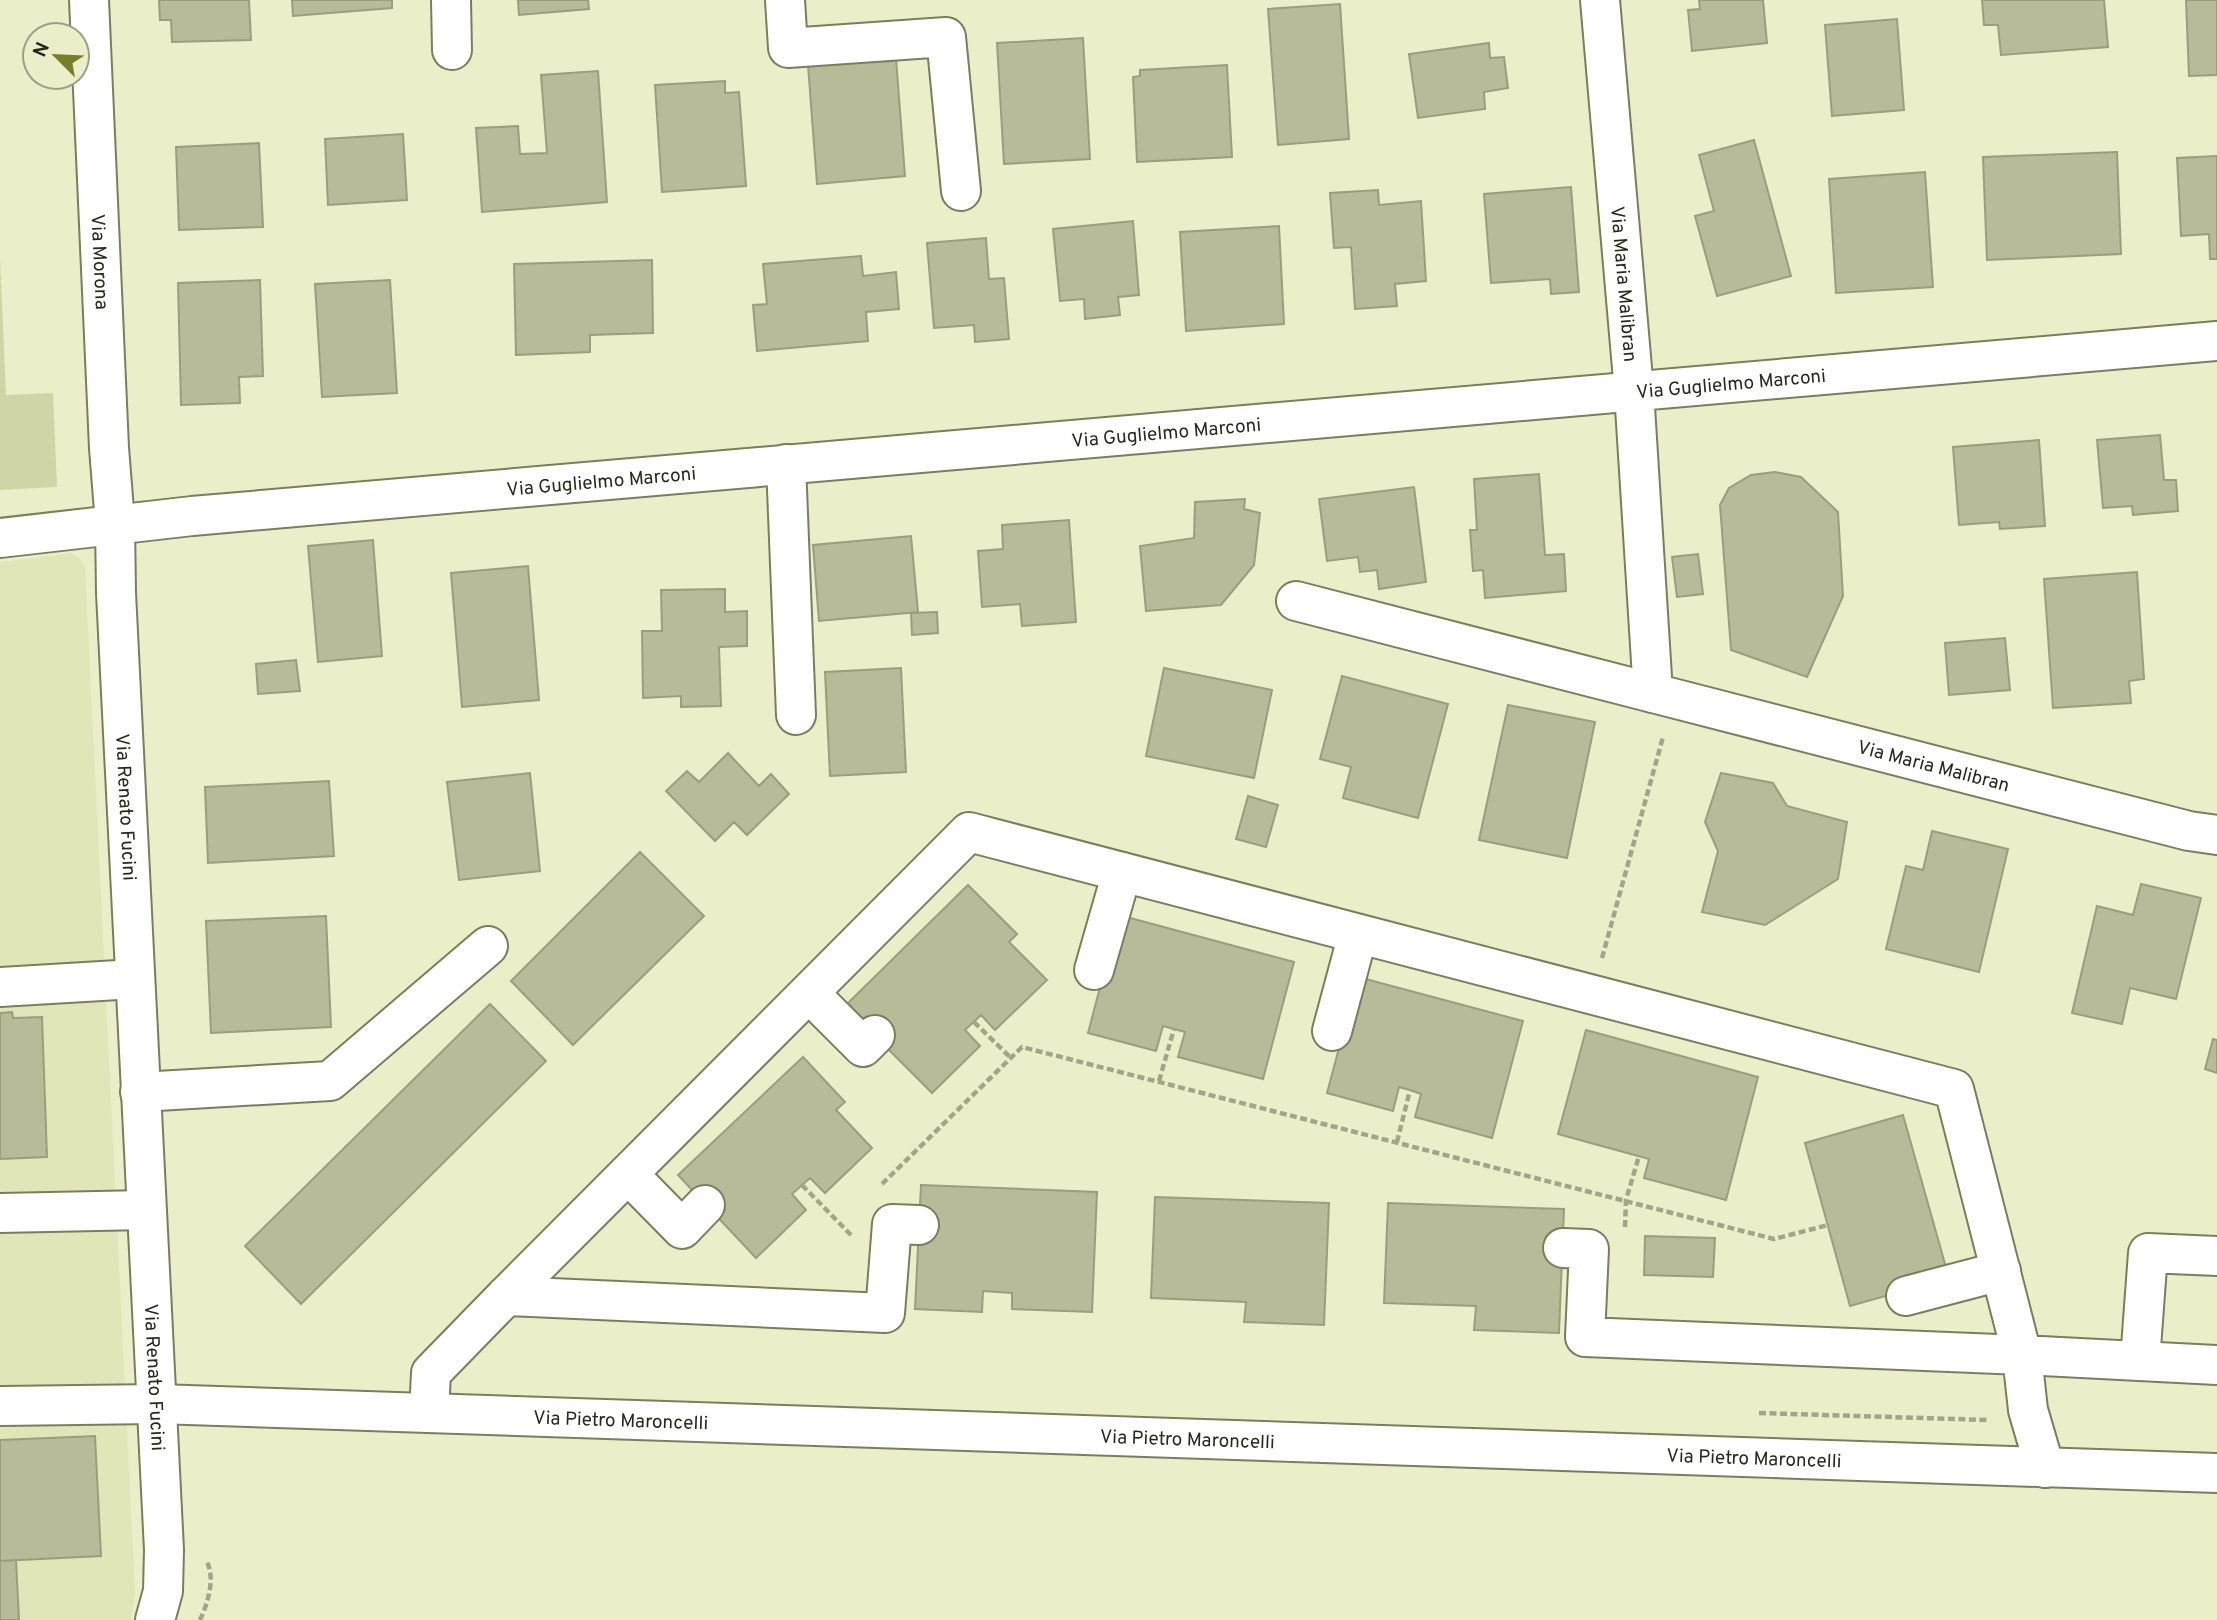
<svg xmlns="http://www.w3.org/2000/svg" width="2217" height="1620" font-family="Overpass,sans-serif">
  <rect width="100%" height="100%" fill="#eaefca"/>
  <path fill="#e1e6b9" d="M71 553 80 559 85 566 135 1592 131 1620H0V562Z"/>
  <path fill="#d0d5a8" d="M0 257 6 395 53 393 57 487 0 490Z"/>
  <path fill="#b7bb98" stroke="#9a9e7c" stroke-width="2" d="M159 0H249L251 40 172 42 171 20H160Z
    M292 0H392V8L293 16Z
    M518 0H588L589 9 519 15Z
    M1699 0H1763L1767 43 1692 51 1688 10 1700 9Z
    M1982 0H2104L2108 47 2001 55 1998 25H1984Z
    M2186 0H2217V75L2189 76Z
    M1340 4 1349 139 1278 145 1268 9Z
    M1897 19 1904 110 1832 116 1825 25Z
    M1083 38 1090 159 1004 164 997 43Z
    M1489 43 1490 58 1504 57 1508 88 1484 92 1485 109 1418 118 1409 54Z
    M896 58 905 176 817 184 808 65Z
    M1227 65 1232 157 1137 162 1133 77 1140 76V70Z
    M598 71 607 202 482 212 476 128 518 126 520 154 547 153 541 75Z
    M725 81V93L739 92 746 186 662 192 655 85Z
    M403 134 407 200 328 205 325 139Z
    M1754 140 1791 276 1717 296 1695 216 1714 211 1699 155Z
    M259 143 263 227 179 230 176 147Z
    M2117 152 2121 254 1987 260 1983 157Z
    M2217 156V259H2210L2209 234 2181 236 2177 158Z
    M1925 172 1933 287 1836 293 1829 179Z
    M1571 187 1579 292 1551 294 1550 279 1491 283 1484 194Z
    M1378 190 1379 205 1421 201 1426 281 1395 284 1397 306 1355 309 1351 247 1334 248 1330 193Z
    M1133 221 1139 295 1118 297 1120 315 1085 319 1084 299 1060 301 1053 229Z
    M1279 226 1284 324 1186 331 1180 232Z
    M986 238 989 279 1004 278 1009 339 975 342 974 325 934 328 927 243Z
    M861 256 863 276 896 272 899 309 866 312 868 341 757 351 753 305 767 304 763 264Z
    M652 260 653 333 590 335V352L516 355 514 264Z
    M260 280 263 376 239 377 240 403 181 405 178 283Z
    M390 280 397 393 322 397 315 284Z
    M2160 435 2164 480H2176L2178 511 2133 515 2132 506 2103 508 2097 440Z
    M2039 440 2045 526 2000 529 1999 522 1959 525 1953 447Z
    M1775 472 1801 477 1838 512 1843 596 1807 677 1731 650 1720 505 1729 488 1751 475Z
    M1539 474 1545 555 1564 554 1566 591 1485 598 1483 570 1473 571 1470 530H1477L1474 479Z
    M1414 487 1426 582 1379 589 1377 570 1360 572 1358 557 1327 561 1319 499Z
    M1245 499 1244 509 1260 513 1254 565 1221 605 1146 611 1140 546 1194 538 1195 502Z
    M1069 520 1076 622 1022 626 1020 604 982 607 978 551 1003 549 1002 525Z
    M911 536 918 612 819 621 813 545Z
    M373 540 382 656 318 662 308 546Z
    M1698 554 1703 594 1677 597 1672 557Z
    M528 566 539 700 462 707 451 573Z
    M2137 572 2144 679 2129 681 2131 703 2053 708 2044 579Z
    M725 589V612L747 611V646L719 647 721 706 681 707V696L643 698 642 631H662L661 590Z
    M937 612 938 633 912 635 911 613Z
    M2005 638 2010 690 1949 695 1945 643Z
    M296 660 300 691 258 694 256 664Z
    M901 668 906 772 830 776 825 672Z
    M1164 668 1272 690 1254 778 1146 756Z
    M1342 676 1448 704 1418 818 1343 798 1351 767 1320 759Z
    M1508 705 1595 722 1567 858 1479 840Z
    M728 753 759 786 771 774 789 794 747 835 734 822 715 841 666 791 687 771 699 782Z
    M530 773 540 871 459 880 447 782Z
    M1721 773 1773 783 1787 806 1847 822 1838 879 1765 925 1702 912 1718 851 1705 822Z
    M329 781 334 856 208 863 205 787Z
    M1248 796 1278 805 1266 847 1236 839Z
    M1932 831 2008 849 1979 972 1886 949 1906 866 1923 870Z
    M640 852 704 916 573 1045 511 981Z
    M2141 884 2201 898 2176 999 2130 988 2122 1024 2072 1013 2097 906 2133 915Z
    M968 885 1017 934 1009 942 1047 980 995 1030 981 1015 965 1030 980 1046 932 1093 845 1006Z
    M1119 915 1294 962 1263 1079 1178 1057 1185 1032 1163 1026 1156 1051 1088 1033Z
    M326 916 331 1027 211 1033 206 921Z
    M1358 977 1523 1021 1492 1138 1415 1117 1421 1094 1410 1090 1399 1087 1393 1111 1327 1093Z
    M490 1004 546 1061 301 1304 245 1246Z
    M12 1012 13 1018 42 1017 47 1157 0 1159V1013Z
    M1586 1030 1758 1077 1726 1200 1644 1178 1649 1159 1558 1134Z
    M2213 1039 2217 1040V1073L2205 1069Z
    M803 1057 845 1102 836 1110 872 1148 825 1193 810 1178 792 1194 806 1210 756 1258 678 1175Z
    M1903 1115 1949 1278 1850 1306 1805 1143Z
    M921 1185 1097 1192 1092 1312 1012 1309V1293L983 1291 982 1312 915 1309Z
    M1155 1197 1329 1203 1324 1325 1244 1322 1246 1302 1151 1298Z
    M1388 1203 1564 1209 1559 1333 1474 1330 1476 1306 1384 1303Z
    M1645 1236 1715 1238 1713 1277 1644 1275Z
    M95 1436 101 1556 0 1561V1440Z
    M16 1560 19 1620H0V1561Z"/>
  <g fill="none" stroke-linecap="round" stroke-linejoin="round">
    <g stroke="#7b7e5d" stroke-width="42">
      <g id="minor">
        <path id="s1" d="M89 0 109 448 115 523 116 593 164 1550 163 1591 155 1620"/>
        <path d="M451 0 452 50"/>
        <path d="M785 0 788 48 946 37 961 191"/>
        <path id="s2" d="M1600 0 1634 391 1653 693 2189 831 2217 835"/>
        <path d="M786 464 796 715"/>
        <path id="s3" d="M0 538 192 516 2217 341"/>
        <path d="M1296 601 1653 693"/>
        <path d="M1094 970 1122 872"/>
        <path d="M0 987 135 979"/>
        <path d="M809 993 863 1047 875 1035"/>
        <path d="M1332 1031 1358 934"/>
        <path d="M140 1092 330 1081 488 946"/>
        <path d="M628 1174 682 1229 705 1205"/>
        <path d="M0 1213 146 1210"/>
        <path d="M1563 1248 1589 1249 1585 1337 2022 1355 2028 1410 2045 1468"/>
        <path d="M506 1296 969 832 1954 1089 2022 1355 2217 1365"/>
        <path d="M1906 1296 2001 1271"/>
        <path d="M2140 1361 2148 1253 2217 1256"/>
        <path id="s4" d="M0 1406 157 1404 2217 1473"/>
        <path d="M429 1413 431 1373 506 1296 885 1313 892 1224 919 1225"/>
      </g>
    </g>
    <path stroke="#a2a689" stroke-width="4.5" stroke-dasharray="7 3.5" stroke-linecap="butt" d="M1602 958 1663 737
      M974 1022 1011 1058
      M1159 1081 1174 1029
      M1397 1142 1410 1090
      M882 1184 1022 1047 1774 1239 1828 1225
      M802 1185 851 1235
      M1625 1227 1626 1200 1639 1156
      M1759 1413 1988 1420
      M200 1620C208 1603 216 1577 206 1560"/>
    <use href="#minor" stroke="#fff" stroke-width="38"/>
  </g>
  <g text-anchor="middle" stroke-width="5" stroke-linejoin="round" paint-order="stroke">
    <g font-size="19" fill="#27291b" stroke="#eaefca">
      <text dy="7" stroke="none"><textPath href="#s1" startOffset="262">Via Morona</textPath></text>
      <text dy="7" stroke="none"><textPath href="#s2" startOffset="285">Via Maria Malibran</textPath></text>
      <text dy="7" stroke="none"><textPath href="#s3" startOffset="1738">Via Guglielmo Marconi</textPath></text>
      <text dy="7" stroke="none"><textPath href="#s3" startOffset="1171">Via Guglielmo Marconi</textPath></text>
      <text dy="7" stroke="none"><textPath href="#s3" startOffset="604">Via Guglielmo Marconi</textPath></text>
      <text dy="7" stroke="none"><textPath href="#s2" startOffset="985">Via Maria Malibran</textPath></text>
      <text dy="7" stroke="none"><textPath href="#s1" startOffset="808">Via Renato Fucini</textPath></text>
      <text dy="7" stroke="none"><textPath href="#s1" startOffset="1379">Via Renato Fucini</textPath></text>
      <text dy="7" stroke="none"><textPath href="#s4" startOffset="621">Via Pietro Maroncelli</textPath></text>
      <text dy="7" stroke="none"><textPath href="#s4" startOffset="1188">Via Pietro Maroncelli</textPath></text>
      <text dy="7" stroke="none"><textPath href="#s4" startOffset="1755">Via Pietro Maroncelli</textPath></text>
    </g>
  </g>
  <g transform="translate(56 56) rotate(294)"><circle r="33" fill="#eaefca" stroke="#9ca084" stroke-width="2"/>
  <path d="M0-5L12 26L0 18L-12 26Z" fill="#787e28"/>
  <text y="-10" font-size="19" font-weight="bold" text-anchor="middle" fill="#27291b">N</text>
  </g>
</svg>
